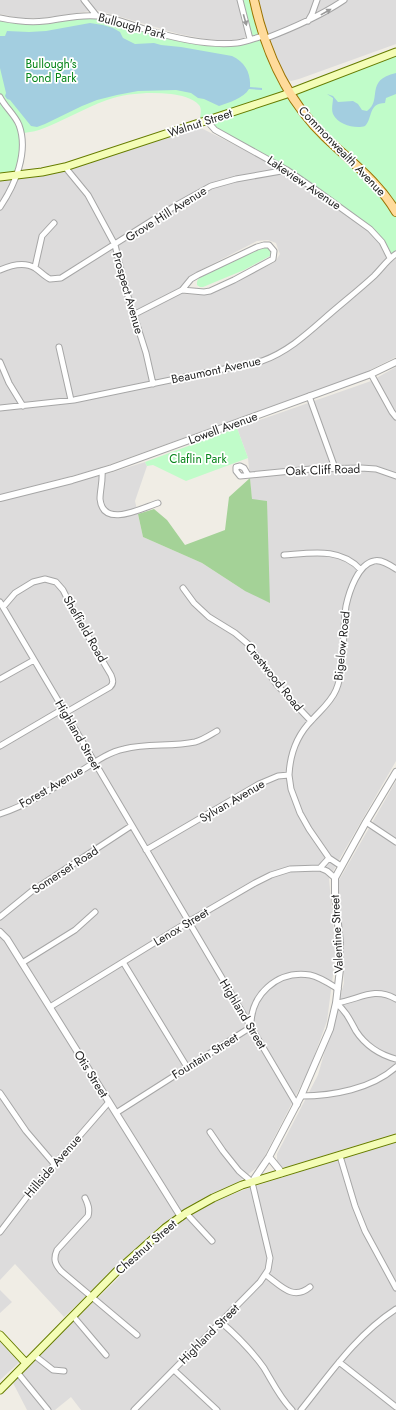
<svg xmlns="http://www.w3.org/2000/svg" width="396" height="1410" font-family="Jost,sans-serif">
  <rect width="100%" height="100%" fill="#f0ede5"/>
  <path fill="#dddcdc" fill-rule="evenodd" d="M0 0H238L242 23 245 26 247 35 245 38 227 41 206 39 179 34 97 10 43 18H20L0 14Z
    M258 0H396V44L299 79 291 81 286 79 284 74 272 45 265 27Z
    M201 128 267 161 296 180 368 230 379 242 383 252 392 261 396 259V357L362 374 94 470 0 495V181L19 179ZM268 240 276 243 278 249 280 254 275 262 253 273 205 295 184 294 179 289 193 274 257 241Z
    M396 367V761L339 860 329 879 336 952 327 1021 309 1070 260 1165 237 1183 161 1225 64 1317 15 1264 0 1280V502L113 472 145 462 147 466 135 501 143 537 202 563 245 591 267 501 252 500 248 458 237 428 371 381Z
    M396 781V1133L287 1167H282L277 1162V1154L318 1075 344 983 338 882Z
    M396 1141V1410H81L71 1397 55 1410H27L12 1381 169 1229 201 1207 246 1189Z
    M0 1290 12 1302 0 1313Z
    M0 1331 25 1357 0 1380Z"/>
  <path fill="#a4d297" d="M250 478 252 499 267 501 270 603 245 591 202 563 143 537 138 514 154 509 167 520 185 545 225 530 229 497Z"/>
  <path fill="#c0fcc9" d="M240 0H254L259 22 290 92 396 52V254L390 258 376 235 316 190 215 130 207 121 200 123C199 117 203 110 199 105 193 98 180 95 171 94 150 92 127 93 107 100 84 108 62 122 39 130 33 132 27 132 21 134L22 140 16 176 0 177V18L21 21 90 15 172 36 227 43 250 39Z
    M266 247 269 248 272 252 270 256 244 270 203 287H200L197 285V282L198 279C220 266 242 256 266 247Z
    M237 428 248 458 186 481 153 465 147 466 145 462Z"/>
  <path fill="#a3cee0" d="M90 23 103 25 113 28 120 32 123 38 135 44 154 43 161 45 181 47 232 56C245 62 251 73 250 87L262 88V90L249 89C244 98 228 103 219 106L204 99 198 98 191 93 176 90 138 91 117 95 97 100 82 106 45 124 37 127 31 126 10 100 7 99 5 96 6 93 0 68V36H5L7 31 29 32 46 31Z
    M396 73V94L386 98 385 103C368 103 373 118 365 126 356 129 338 125 333 114 331 109 333 103 333 98L327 94 333 96 338 102 353 101 358 104 362 110 367 111C383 100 364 80 396 73Z"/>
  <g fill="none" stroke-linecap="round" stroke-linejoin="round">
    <g stroke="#a6a6a6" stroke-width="7">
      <path id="minor" d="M84 0 96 15
        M240 0 250 39
        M0 18C15 21 31 23 45 21 62 19 80 14 97 16 113 17 128 24 144 29 170 37 209 46 237 43 246 42 255 38 263 36
        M308 21 312 14 317 0
        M264 39C293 28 319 17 344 0
        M0 97C5 107 15 115 19 125 29 152 15 185 0 207
        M207 121 215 130 287 170 316 190 370 229 382 242 390 258
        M65 167 88 195 115 245 126 290 146 353 153 384
        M35 267 42 236 54 223
        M0 270C11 265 24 261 35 268 40 271 44 276 50 279L61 278 175 206 211 186 236 179 287 170
        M133 315 182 290 204 292 210 291 234 280 273 259 274 251 269 245H264L257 247 198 275 191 279 182 290
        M59 347 71 400
        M0 362 9 383 23 406
        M371 374 392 412 396 417
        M309 396 335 468
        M0 408 74 400 262 361C290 351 310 331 332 312 346 300 361 288 374 276 382 268 387 260 396 254
        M102 471C103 481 100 490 100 499 103 529 142 508 158 503
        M248 475 244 468 240 466 236 467V471L240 476 311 469 361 468 376 469 396 476
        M284 555C311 553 341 547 361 570
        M183 588 194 603 209 617 235 633 248 644 277 685 311 721
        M0 602 297 1105
        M3 607 15 593 33 582 45 579 56 582 63 590 76 616 111 675C113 680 114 683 110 687L65 713
        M0 679 34 660
        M0 746 63 709
        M289 775C290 754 297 735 312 720 321 710 331 702 336 690 346 666 342 631 346 606 349 592 358 564 374 561 381 559 390 565 396 569
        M0 814C30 804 55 787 81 771 95 762 109 752 124 749 147 743 172 747 195 742 203 740 210 735 217 731
        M366 822 396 842
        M146 850 259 784 278 776 289 775 291 789 300 813 309 829 329 858 341 866
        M320 868 327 871 335 878
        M0 917 32 891 131 826
        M123 962 187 1067
        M22 963 75 930 95 912
        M336 1003C346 1011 350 1020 356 1031 365 1045 380 1055 396 1059
        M336 1003C359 1000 373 986 396 999
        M50 1007 188 922 255 883 271 875 290 869 320 868 329 858
        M0 1093 26 1131 55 1165
        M301 1096C332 1096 372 1089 396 1067
        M116 1113 251 1027C250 995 277 970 310 975 320 977 330 984 338 989
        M340 1156 355 1206 365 1231 396 1288
        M85 1198C88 1204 90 1209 88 1216L57 1250C53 1259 55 1264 61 1271L137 1335
        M186 1213 212 1241
        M0 1232 29 1194 109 1102
        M266 1275C281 1286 293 1301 310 1287
        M73 1316 106 1355
        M221 1322C237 1336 252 1351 264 1368 273 1383 280 1398 292 1410
        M34 1355 53 1370 64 1371
        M339 1362 396 1407
        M174 1370 217 1410
        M17 1372 48 1410
        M134 1410 260 1282 268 1270 270 1258 252 1182 239 1171 223 1151 210 1132
        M301 1410C330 1374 356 1335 396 1309"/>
    </g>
    <g stroke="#a6a6a6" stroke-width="8">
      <path id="tertiary" d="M0 498 72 480 112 468 371 374 396 362
        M0 932 7 939 181 1217
        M269 1157 282 1173
        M252 1182 269 1157 301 1096 330 1029 336 1003 340 969V943L335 895V878L366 822 396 772"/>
    </g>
    <g stroke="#667c00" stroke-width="9">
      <path id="secondary" d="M0 177 42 172 65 167 284 95 396 52
        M0 1335 26 1363
        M0 1390 117 1271 165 1228 186 1213 213 1198 242 1185 396 1138"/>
    </g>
    <g stroke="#9a7200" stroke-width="10">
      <path id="primary" d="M254 0C265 51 287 100 325 137 350 161 378 181 396 212"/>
    </g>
    <use href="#minor" stroke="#fff" stroke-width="5"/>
    <use href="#tertiary" stroke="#fff" stroke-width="6"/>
    <use href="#secondary" stroke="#f4fdb6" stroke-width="7"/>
    <use href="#primary" stroke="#ffdb9b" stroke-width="8"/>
  </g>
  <defs><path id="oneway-solid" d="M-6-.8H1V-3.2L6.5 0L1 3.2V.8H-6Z"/></defs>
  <g fill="#9a9a9a">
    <use href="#oneway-solid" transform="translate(326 12) rotate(-29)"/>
    <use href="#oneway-solid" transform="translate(245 20) rotate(74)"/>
  </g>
  <g text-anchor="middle" stroke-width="3.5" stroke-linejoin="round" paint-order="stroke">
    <g font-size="12" fill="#1f1f1f" stroke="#fff">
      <text transform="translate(132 26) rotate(15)" y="4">Bullough Park</text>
      <text transform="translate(200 123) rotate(-18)" y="4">Walnut Street</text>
      <text transform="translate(342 151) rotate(46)" y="4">Commonwealth Avenue</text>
      <text transform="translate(304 183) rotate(34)" y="4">Lakeview Avenue</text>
      <text transform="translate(166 214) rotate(-32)" y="4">Grove Hill Avenue</text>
      <text transform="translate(128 293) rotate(74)" y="4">Prospect Avenue</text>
      <text transform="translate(216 370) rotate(-12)" y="4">Beaumont Avenue</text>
      <text transform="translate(223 428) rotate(-20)" y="4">Lowell Avenue</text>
      <text transform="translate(323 470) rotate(-2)" y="4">Oak Cliff Road</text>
      <text transform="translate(85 629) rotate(60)" y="4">Sheffield Road</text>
      <text transform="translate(342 646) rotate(-84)" y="4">Bigelow Road</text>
      <text transform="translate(274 677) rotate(51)" y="4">Crestwood Road</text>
      <text transform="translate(78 735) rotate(60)" y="4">Highland Street</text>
      <text transform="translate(51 787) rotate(-30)" y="4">Forest Avenue</text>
      <text transform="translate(232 801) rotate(-30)" y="4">Sylvan Avenue</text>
      <text transform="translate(65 870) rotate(-33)" y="4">Somerset Road</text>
      <text transform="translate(181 927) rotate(-31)" y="4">Lenox Street</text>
      <text transform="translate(337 934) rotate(-93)" y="4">Valentine Street</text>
      <text transform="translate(243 1014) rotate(59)" y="4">Highland Street</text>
      <text transform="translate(205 1056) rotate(-32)" y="4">Fountain Street</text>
      <text transform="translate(91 1074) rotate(58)" y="4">Otis Street</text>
      <text transform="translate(53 1166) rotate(-49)" y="4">Hillside Avenue</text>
      <text transform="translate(146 1247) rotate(-41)" y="4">Chestnut Street</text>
      <text transform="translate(209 1334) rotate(-45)" y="4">Highland Street</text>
    </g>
    <g font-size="12" fill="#068519" stroke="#fff">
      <text x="51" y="68">Bullough's<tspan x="51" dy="14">Pond Park</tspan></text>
      <text x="198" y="463">Claflin Park</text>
    </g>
  </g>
</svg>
